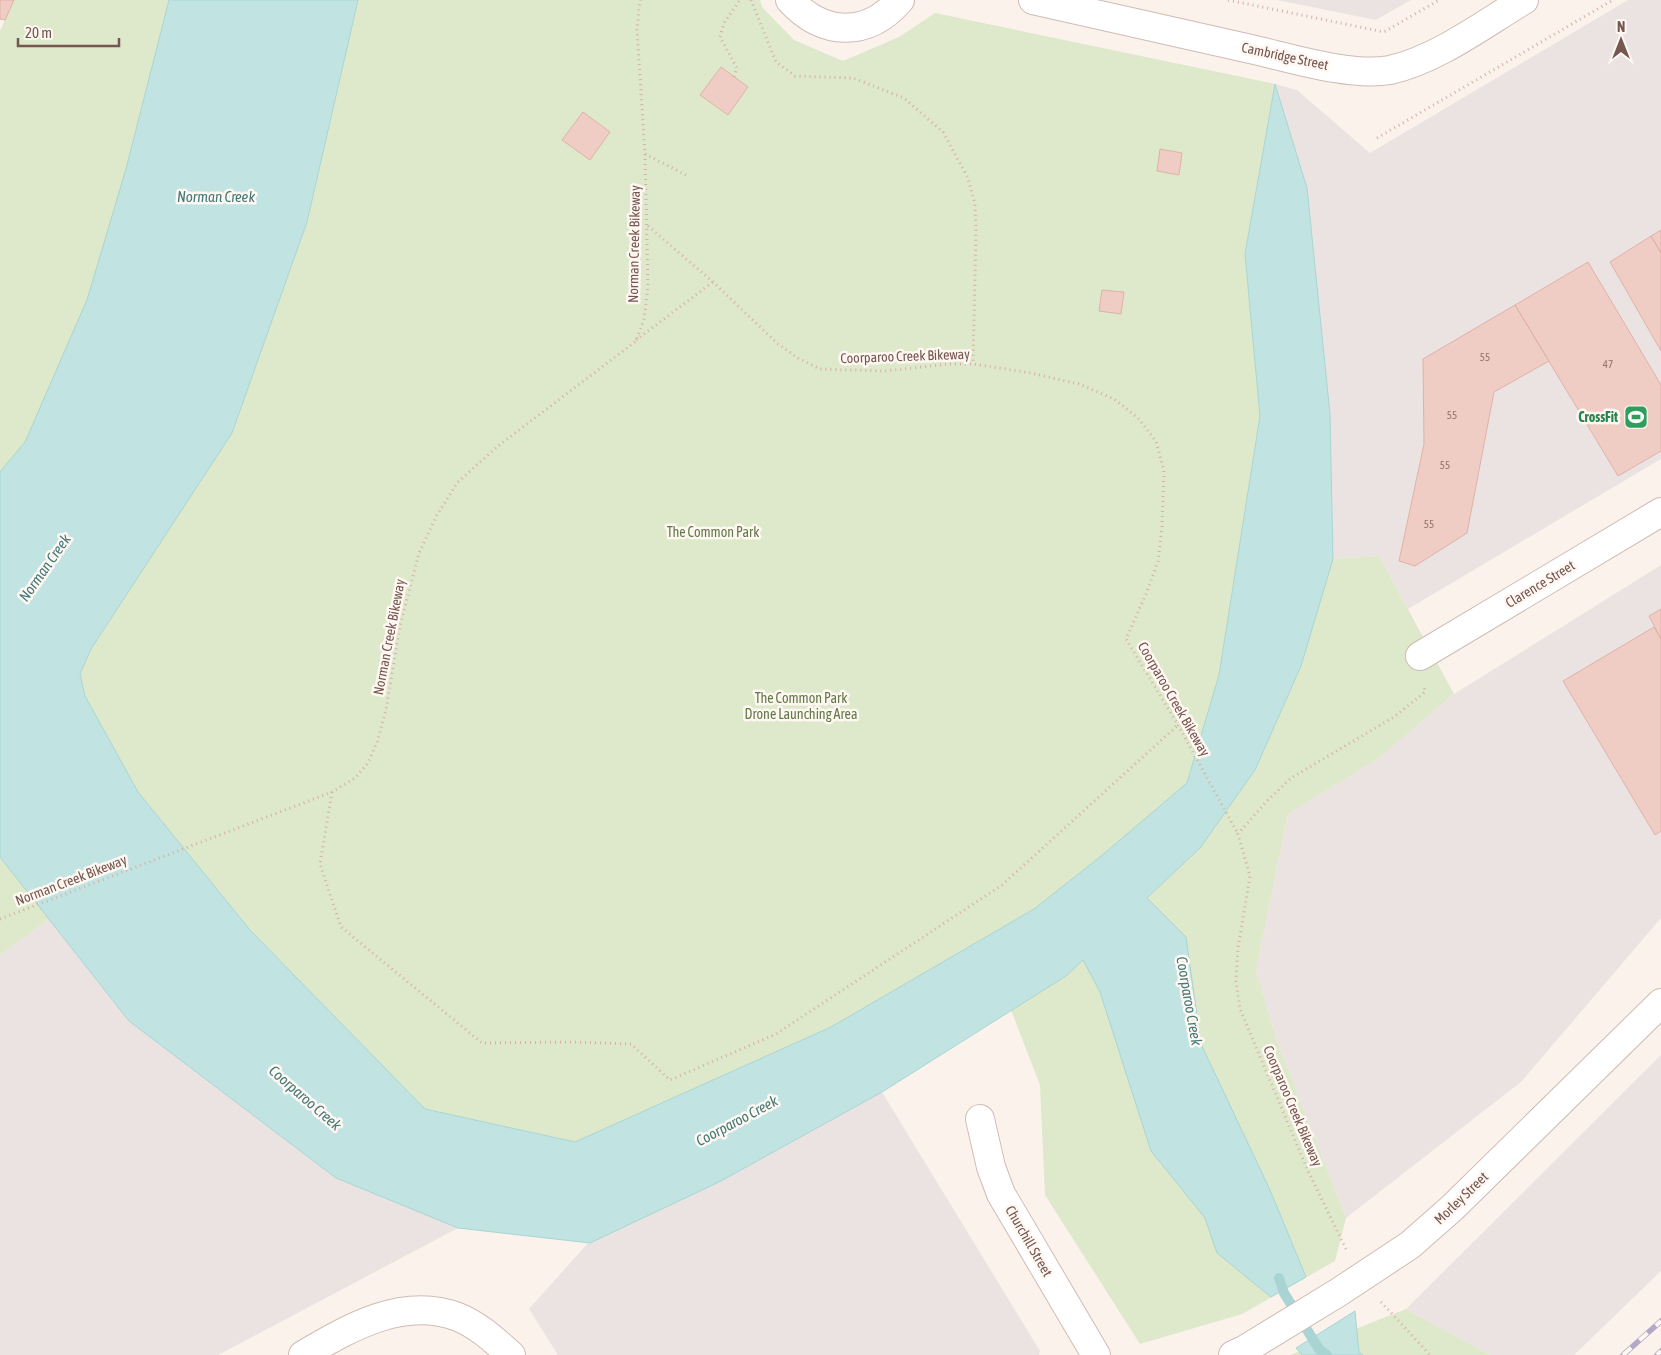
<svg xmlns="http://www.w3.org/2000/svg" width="1661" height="1355" font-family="'Asap Condensed',sans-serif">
  <rect width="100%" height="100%" fill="#fbf2ec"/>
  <path fill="#ebe3e1" d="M1277 0H1411L1376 20Z
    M1628 0H1661V459L1408 609 1379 556 1333 559 1307 188 1275 84 1297 90 1370 153Z
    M1661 565V918L1521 1082 1346 1218 1278 1044 1256 971 1288 814 1379 758 1454 694Z
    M49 919 129 1021 336 1178 458 1228 218 1355H0V955Z
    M1661 1055V1271L1574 1355H1490L1406 1309Z
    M882 1092 1040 1351 1039 1355H558L529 1309 588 1243 721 1181Z"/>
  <path fill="#dde9ca" d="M14 0H256L0 558V31Z
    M358 0H760L762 7 794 40 843 61 899 37 935 13 1275 84 1245 254 1260 416 1219 675 1187 783 1100 857 1034 909 831 1027 575 1142 425 1109 250 930 138 792 85 696 80 674 91 649 232 433 307 222Z
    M1379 556 1454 694 1379 758 1288 814 1256 971 1278 1044 1346 1218 1335 1261 1242 1314 1140 1344 1045 1195 1040 1085 1011 1010 1066 976 1200 848 1255 770 1301 666 1333 559Z
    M0 857 49 919 0 955Z
    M1406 1309 1490 1355H1290Z"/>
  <path fill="#c1e4e2" stroke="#a8d5d3" d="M169 0H358L307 222 232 433 91 649 80 674 85 696 138 792 250 930 425 1109 575 1142 831 1027 1034 909 1100 857 1187 783 1219 675 1260 416 1245 254 1275 84 1307 188 1330 414 1333 559 1301 666 1255 770 1200 848 1147 898 1186 937 1201 1044 1270 1190 1306 1277 1271 1297 1217 1253 1205 1218 1151 1151 1100 992 1083 960 1066 976 882 1092 721 1181 590 1243 458 1228 336 1178 129 1021 0 857V472L25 442 87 300 126 169Z
    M1355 1311 1359 1352 1363 1355H1302L1296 1348Z"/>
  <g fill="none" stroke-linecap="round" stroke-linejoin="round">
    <path stroke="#a8d5d3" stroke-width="10" d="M1279 1278 1284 1293 1319 1349 1327 1355"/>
  </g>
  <path fill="#efcdc5" stroke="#e1b1a6" d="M0 0H14L5 20 0 19Z
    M721 67 748 87 728 115 700 95Z
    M583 112 610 132 590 160 562 140Z
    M1160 149 1182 153 1179 175 1157 171Z
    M1661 230V253L1651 236Z
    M1651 236 1661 253V351L1610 262Z
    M1588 262 1661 385V451L1618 476 1515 305Z
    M1102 290 1124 292 1121 314 1099 311Z
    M1515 305 1549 361 1494 392 1467 533 1415 566 1399 561 1424 444 1423 359Z
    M1661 609V639L1649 616Z
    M1654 627 1661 639V831L1655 835 1563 681Z"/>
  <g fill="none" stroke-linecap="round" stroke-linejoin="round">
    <g stroke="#d0bbb4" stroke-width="30">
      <path id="street" d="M790 0C823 36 867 38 900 0
        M1033 0C1107 17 1181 33 1255 50 1293 59 1353 77 1390 70 1436 60 1484 24 1524 0
        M1420 656 1661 512
        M980 1119 991 1167 1001 1194 1096 1355
        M303 1355C349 1328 403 1296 458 1317 478 1325 495 1341 511 1355
        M1233 1355 1244 1350 1339 1292 1410 1245 1452 1208 1661 1003"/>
    </g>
    <path stroke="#d5b0a7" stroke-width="3" stroke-dasharray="1 4" stroke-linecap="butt" d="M751 0 776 62 795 76 853 78 904 98 943 132 968 178 975 204 976 231 973 364
      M1228 0 1384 32 1439 0
      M734 77 737 68 720 37 724 23 740 0
      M1377 138 1613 0
      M645 154 686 175
      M648 226 713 282 778 344 798 358 820 369 885 371 949 364H973L1031 373 1079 384 1114 399 1138 418 1156 441 1164 471 1162 527 1158 561 1147 592 1126 639 1178 725 1238 834
      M636 340 713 282
      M332 792 320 864 341 927 482 1043 572 1042 631 1044 670 1080 776 1034 1002 885 1178 725
      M0 919 332 792 355 778 368 763 377 742 386 710 400 626 419 553 437 515 457 483 498 446 636 341 644 319 648 287 645 154 637 30 639 7 641 0
      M1346 1249 1308 1171 1240 1009 1236 981 1238 948 1250 876 1238 834 1266 802 1291 778 1394 717 1425 692 1424 685
      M1381 1302 1430 1355"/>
    <use href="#street" stroke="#fff" stroke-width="28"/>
    <g stroke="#b3a9c6" stroke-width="5.5">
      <path id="rail" d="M1623 1355 1661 1321
        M1657 1355 1661 1351"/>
    </g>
    <use href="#rail" stroke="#fef7f2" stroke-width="4" stroke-dasharray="11" stroke-linecap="butt"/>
  </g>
  <defs>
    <g id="stadium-square" transform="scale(1.25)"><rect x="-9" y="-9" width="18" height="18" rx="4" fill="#2e9e5b" stroke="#fef7f2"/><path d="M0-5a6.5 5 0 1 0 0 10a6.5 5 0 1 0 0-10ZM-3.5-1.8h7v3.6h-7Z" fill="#fff"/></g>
  </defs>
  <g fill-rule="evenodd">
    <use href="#stadium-square" x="1636" y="417"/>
  </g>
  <g text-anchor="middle" stroke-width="5" stroke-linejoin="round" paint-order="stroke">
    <g font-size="11" fill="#94746d">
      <text x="1485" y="361">55</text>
      <text x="1608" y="368">47</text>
      <text x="1452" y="419">55</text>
      <text x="1445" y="469">55</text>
      <text x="1429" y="528">55</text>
    </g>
    <g font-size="14" fill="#765650" stroke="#fef7f2">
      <text transform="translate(1285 56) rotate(12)" y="5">Cambridge Street</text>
      <text transform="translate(634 244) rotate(-89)" y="5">Norman Creek Bikeway</text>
      <text transform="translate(905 356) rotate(-2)" y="5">Coorparoo Creek Bikeway</text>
      <text transform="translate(1540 584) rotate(-31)" y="5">Clarence Street</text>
      <text transform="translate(389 637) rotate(-79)" y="5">Norman Creek Bikeway</text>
      <text transform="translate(1174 699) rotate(60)" y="5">Coorparoo Creek Bikeway</text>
      <text transform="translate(71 880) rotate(-21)" y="5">Norman Creek Bikeway</text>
      <text transform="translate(1293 1106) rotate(67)" y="5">Coorparoo Creek Bikeway</text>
      <text transform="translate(1461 1198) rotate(-44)" y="5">Morley Street</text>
      <text transform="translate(1029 1241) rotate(60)" y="5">Churchill Street</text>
    </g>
    <g font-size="14" font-weight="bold" fill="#27864d" stroke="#fef7f2" text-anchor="end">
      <text x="1618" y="422">CrossFit</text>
    </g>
    <g font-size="14" fill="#617a48" stroke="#fef7f2">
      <text x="713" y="537">The Common Park</text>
      <text x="801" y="703">The Common Park<tspan x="801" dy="16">Drone Launching Area</tspan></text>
    </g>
    <g font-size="15" font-style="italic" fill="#437977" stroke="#fef7f2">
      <text x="216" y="202">Norman Creek</text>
      <text transform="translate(45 568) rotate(-55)" y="5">Norman Creek</text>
      <text transform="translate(1189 1001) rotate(80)" y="5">Coorparoo Creek</text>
      <text transform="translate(305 1098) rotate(41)" y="5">Coorparoo Creek</text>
      <text transform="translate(737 1121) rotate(-28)" y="5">Coorparoo Creek</text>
    </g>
  </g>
  <g transform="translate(1621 40)" stroke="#fef7f2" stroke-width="4" paint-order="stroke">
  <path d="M0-4L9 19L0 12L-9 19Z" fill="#765650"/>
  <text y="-8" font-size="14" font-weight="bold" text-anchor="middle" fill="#765650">N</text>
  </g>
  <path d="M18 38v8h101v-8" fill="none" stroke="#765650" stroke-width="2.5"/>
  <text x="25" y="38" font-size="15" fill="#765650" stroke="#fef7f2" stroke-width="4" paint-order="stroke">20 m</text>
</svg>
